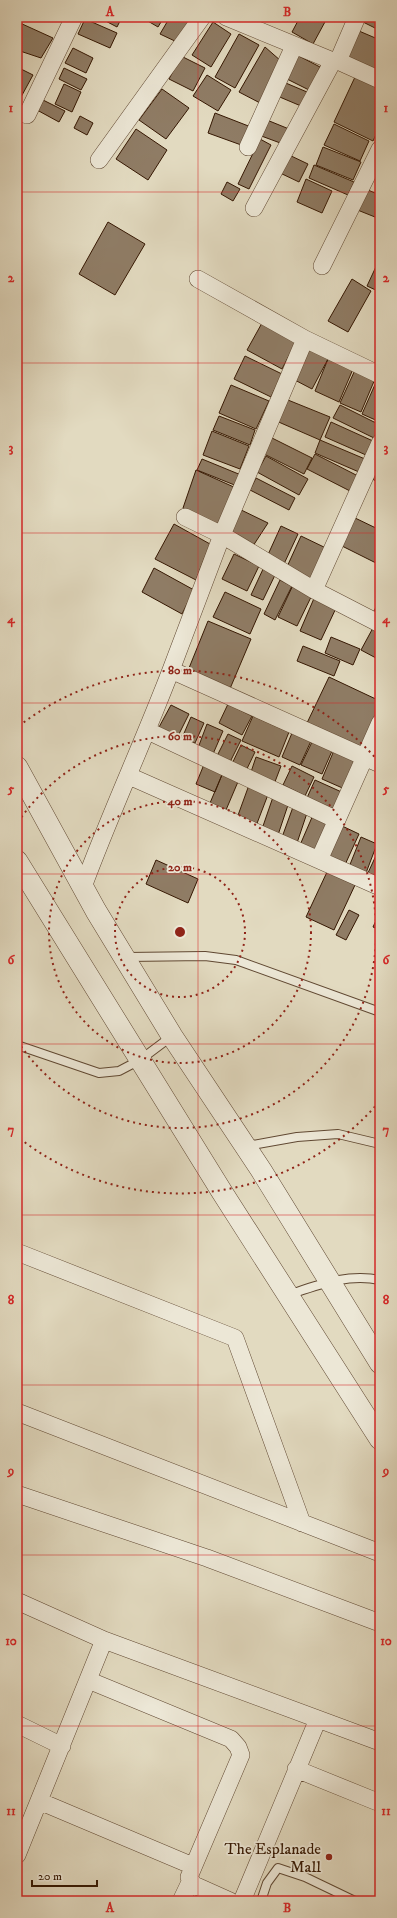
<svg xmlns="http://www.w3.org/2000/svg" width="397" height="1918" font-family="'IM FELL DW Pica',serif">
  <rect width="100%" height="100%" fill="#e2dac0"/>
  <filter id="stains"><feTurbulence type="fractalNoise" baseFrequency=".005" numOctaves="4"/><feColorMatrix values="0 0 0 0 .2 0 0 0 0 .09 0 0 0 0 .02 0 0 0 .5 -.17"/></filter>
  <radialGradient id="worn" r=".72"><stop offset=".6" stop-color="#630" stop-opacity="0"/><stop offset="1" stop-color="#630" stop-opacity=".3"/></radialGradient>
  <path fill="#8f7c65" stroke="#351702" d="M98 17H122L117 27Z
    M141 17H164L158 27Z
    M170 17H190L195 20 179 43 160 34Z
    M300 17H320L326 20 313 44 292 32Z
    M360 17H380V18L375 28 359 20Z
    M85 19 117 33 110 48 78 34Z
    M213 22 231 34 211 67 192 55Z
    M20 23 53 38 41 58 17 50V30Z
    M359 31 380 40V76L346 61Z
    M239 34 259 45 235 88 215 77Z
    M265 47 281 61 262 104 239 92Z
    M73 48 93 58 86 73 65 63Z
    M295 54 320 67 309 90 283 77Z
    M181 56 205 68 193 91 169 79Z
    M17 67 33 75 21 97 17 95Z
    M64 68 87 79 81 90 59 79Z
    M207 75 231 90 218 111 193 96Z
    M355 77 380 88V126L373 141 334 122Z
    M281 81 307 92 301 106 275 95Z
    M64 84 81 92 72 112 55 104Z
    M162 89 189 108 166 139 139 120Z
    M43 100 65 111 59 122 37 110Z
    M215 113 251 127 244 146 208 133Z
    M80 116 93 123 87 135 74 128Z
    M262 118 289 129 283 144 256 134Z
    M334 124 369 141 360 161 324 145Z
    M136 129 167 150 148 180 116 159Z
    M260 139 271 145 249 189 238 184Z
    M323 147 361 162 353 180 316 165Z
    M287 154 308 164 299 182 278 172Z
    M314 165 354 182 348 195 309 178Z
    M306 179 332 191 322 213 297 202Z
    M227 182 240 189 233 201 221 194Z
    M363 188 380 195V219L355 209Z
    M108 222 145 244 115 295 79 274Z
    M380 258V292L367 286Z
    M352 279 371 291 348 332 328 321Z
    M262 323 296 342 282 369 247 350Z
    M307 348 328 359 312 389 291 378Z
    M245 356 282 374 271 397 234 379Z
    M328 359 353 369 339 402 315 391Z
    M355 370 375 379 361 412 340 403Z
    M377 380 380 381V422L362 414Z
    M231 385 269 401 256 429 219 413Z
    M283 398 330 417 320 440 274 420Z
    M340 405 380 425 374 438 333 418Z
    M219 416 255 430 250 445 213 430Z
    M331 422 373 441 366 455 325 437Z
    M212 431 249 446 240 469 203 455Z
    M272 438 312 458 304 474 264 454Z
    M320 440 365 459 359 472 315 453Z
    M315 454 358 476 350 491 307 469Z
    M266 456 308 479 299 495 257 472Z
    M202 459 241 475 237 486 197 470Z
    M380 464V484L371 478Z
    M196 470 236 488 217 528 183 508Z
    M256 478 295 498 289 510 250 490Z
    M235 507 268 523 253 546 227 531Z
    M353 517 380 530V565L340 545Z
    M174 524 210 544 196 580 155 559Z
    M281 526 298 534 283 566 266 559Z
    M301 536 328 549 313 582 286 569Z
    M234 554 259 566 247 591 222 579Z
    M264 567 276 573 263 600 251 595Z
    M154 568 194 590 182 614 142 592Z
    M280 580 292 586 275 620 264 614Z
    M294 583 313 593 297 626 278 617Z
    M225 592 261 609 250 634 213 617Z
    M315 596 337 606 321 640 300 631Z
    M380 599V619L372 615Z
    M208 621 251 639 229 691 187 673Z
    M374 626 380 629V649L376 658 361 650Z
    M331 637 360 649 353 665 325 653Z
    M303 646 340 661 334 676 297 661Z
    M329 677 380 701V706L360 748 307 723Z
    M228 704 252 716 242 735 219 723Z
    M171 705 189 714 177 738 158 729Z
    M253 716 289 732 279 757 242 741Z
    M191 717 204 723 195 743 182 738Z
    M207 724 223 731 213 754 198 748Z
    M292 733 311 741 300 765 282 757Z
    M228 734 241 740 229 764 216 758Z
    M312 742 332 751 322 774 301 765Z
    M241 745 255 752 244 775 230 768Z
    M335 748 360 760 347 790 322 779Z
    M256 757 281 766 273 787 249 778Z
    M205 762 224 770 215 792 196 784Z
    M292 766 314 777 305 796 283 785Z
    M224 770 240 777 226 810 210 803Z
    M315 780 346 794 337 813 306 800Z
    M249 785 269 792 256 826 237 818Z
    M273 797 289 802 278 835 262 829Z
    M293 807 307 813 296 846 281 840Z
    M313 815 331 822 318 853 300 845Z
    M340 825 359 834 344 867 325 859Z
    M361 837 377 844 366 873 349 867Z
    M379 849 380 850V881L367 875Z
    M156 860 198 879 188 903 146 884Z
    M327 872 355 885 334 930 306 917Z
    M349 910 359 915 346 940 336 935Z
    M380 912V930L373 927Z"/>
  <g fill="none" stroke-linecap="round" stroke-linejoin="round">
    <g stroke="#604832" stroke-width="10">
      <path id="service" d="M127 957 205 956 236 960 380 1012
        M17 1045 99 1073 119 1071 140 1060 172 1036
        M247 1146 297 1137 338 1134 380 1144
        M288 1295C318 1285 348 1273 380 1280
        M261 1901 267 1883 278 1868 305 1877 355 1901"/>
    </g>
    <g stroke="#604832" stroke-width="18">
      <path id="minor" d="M226 17 333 61H338L380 80
        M338 61 357 17
        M27 115 74 17
        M248 147 294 46
        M99 160 202 17
        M254 208 333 61
        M322 266 380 149
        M198 279 305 339 380 375
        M185 517 222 535 314 590 380 624
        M314 590 380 443
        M171 670 222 535 305 339
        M148 731 337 820
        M129 776 380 887
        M319 860 380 723
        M83 887C110 814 143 743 171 670L380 764
        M17 1252 235 1338 302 1523
        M17 1412 380 1553
        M17 1494 207 1558 380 1623
        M17 1601 104 1640 380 1742
        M88 1680 231 1739 238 1747 241 1755 189 1877 192 1884 230 1901
        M17 1724 62 1746
        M296 1769 380 1803
        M39 1801 193 1866
        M17 1855 104 1640
        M181 1901 191 1880
        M242 1901 318 1719"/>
    </g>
    <g stroke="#604832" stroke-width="22">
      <path id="tertiary" d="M17 767 96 911 172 1036 261 1170 380 1363
        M17 861 222 1192 380 1439"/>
    </g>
    <use href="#service" stroke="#ece7d6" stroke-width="8"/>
    <use href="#minor" stroke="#ece7d6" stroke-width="17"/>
    <use href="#tertiary" stroke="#ece7d6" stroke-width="21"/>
  </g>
  <path fill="none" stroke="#d62828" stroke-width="1" stroke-opacity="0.55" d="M198 17V1901M17 192H380M17 363H380M17 533H380M17 703H380M17 874H380M17 1044H380M17 1215H380M17 1385H380M17 1555H380M17 1726H380"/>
  <g fill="none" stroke="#8f2418" stroke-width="2" stroke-dasharray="2 4">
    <circle cx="180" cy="932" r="65"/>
    <circle cx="180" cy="932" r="131"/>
    <path d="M18 822A196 196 0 1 1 18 1042"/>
    <path d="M379 1102A262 262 0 0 1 19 1138M19 726A262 262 0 0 1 379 762"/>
  </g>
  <circle fill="#8f2418" stroke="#ece7d6" stroke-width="1.5" cx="329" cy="1857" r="4"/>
  <g text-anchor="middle" stroke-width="3.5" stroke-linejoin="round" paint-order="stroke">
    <g font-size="16" fill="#351702" stroke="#ece7d6" text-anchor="end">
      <text x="321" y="1854">The Esplanade<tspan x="321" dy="18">Mall</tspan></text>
    </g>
  </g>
  <circle cx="180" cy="932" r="6" fill="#8f2418" stroke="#ece7d6" stroke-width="2"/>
  <g font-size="12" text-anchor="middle" font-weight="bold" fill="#8f2418" stroke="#ece7d6" stroke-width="3.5" stroke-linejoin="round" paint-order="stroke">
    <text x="180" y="674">80 m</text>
    <text x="180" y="740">60 m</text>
    <text x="180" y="805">40 m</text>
    <text x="180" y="871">20 m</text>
  </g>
  <rect width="397" height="1918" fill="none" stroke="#e2dac0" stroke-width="44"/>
  <path d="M32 1880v6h65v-6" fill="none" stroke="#351702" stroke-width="2"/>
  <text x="38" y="1880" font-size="12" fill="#351702" stroke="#ece7d6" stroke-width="3" paint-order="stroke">20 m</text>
  <rect x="22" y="22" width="353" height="1874" fill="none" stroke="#d62828" stroke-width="1.5"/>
  <g font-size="13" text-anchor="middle" font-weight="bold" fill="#d62828">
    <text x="110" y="16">A</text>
    <text x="287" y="16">B</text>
    <text x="11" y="112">1</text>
    <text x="386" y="112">1</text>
    <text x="11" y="282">2</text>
    <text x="386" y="282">2</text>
    <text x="11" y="452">3</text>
    <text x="386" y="452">3</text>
    <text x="11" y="623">4</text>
    <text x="386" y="623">4</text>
    <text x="11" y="793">5</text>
    <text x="386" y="793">5</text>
    <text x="11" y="964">6</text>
    <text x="386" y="964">6</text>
    <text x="11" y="1134">7</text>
    <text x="386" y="1134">7</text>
    <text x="11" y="1304">8</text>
    <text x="386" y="1304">8</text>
    <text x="11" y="1475">9</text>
    <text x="386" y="1475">9</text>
    <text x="11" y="1645">10</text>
    <text x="386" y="1645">10</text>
    <text x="11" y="1815">11</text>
    <text x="386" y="1815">11</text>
    <text x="110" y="1912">A</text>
    <text x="287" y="1912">B</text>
  </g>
  <rect width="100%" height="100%" filter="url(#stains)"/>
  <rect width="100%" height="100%" fill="url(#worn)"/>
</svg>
